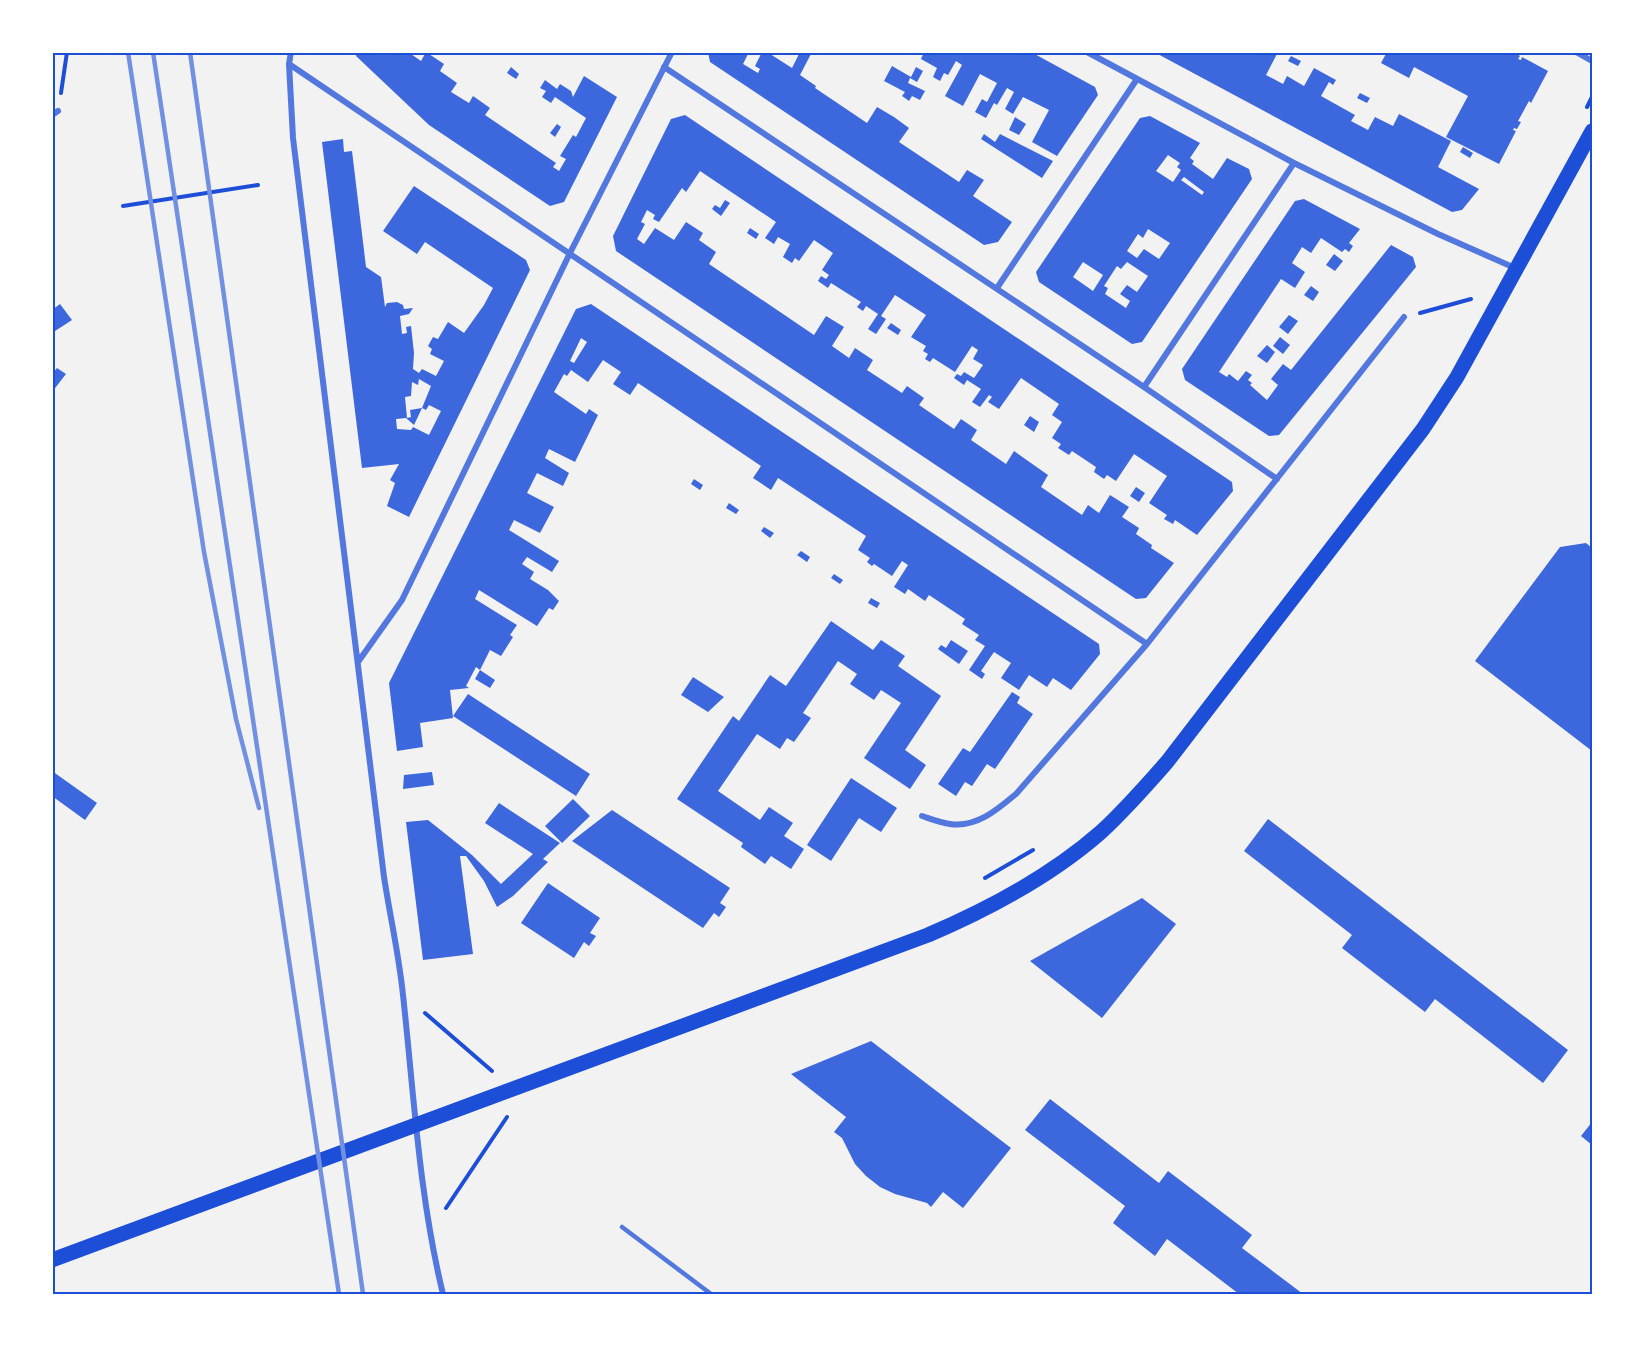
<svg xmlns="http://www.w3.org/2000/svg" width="1645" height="1347" font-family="Arial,sans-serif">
  <rect width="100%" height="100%" fill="#f2f2f2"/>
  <path fill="#3d67dc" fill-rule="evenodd" d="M357 52H408L421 61 426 52 444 64 440 71 457 83 451 92 469 103 473 96 490 108 485 115 556 163 553 167 559 171 566 159 560 156 573 135 576 137 586 118 555 97 551 103 542 97 546 91 540 88 545 80 557 89 560 84 571 91 573 97 584 76 617 97 564 202 550 206 429 125 356 56Z
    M708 52H749L743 64 758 73 760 69 755 66 762 52H767L792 68 800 52H812L800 75 816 86 815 88 867 123 877 107 894 117 909 128 899 142 959 182 967 170 984 180 973 196 1012 222 998 242 984 245 710 62Z
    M924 52H1031L1095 87 1098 95 1057 156 1032 142 1049 110 1023 97 1013 114 1005 109 1014 92 1007 88 997 105 994 103 986 118 975 112 982 99 987 102 997 83 980 74 963 106 945 96 962 65 956 61 948 75 944 73 940 81 933 77 937 68 921 59Z
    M1154 52H1278L1266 75 1283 84 1287 76 1304 86 1314 68 1336 80 1333 85 1329 82 1321 96 1355 115 1351 121 1368 130 1375 117 1393 126 1399 114 1451 141 1438 167 1479 189 1462 210 1452 212Z
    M1387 52H1514L1520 56 1518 59 1521 60 1522 57 1548 71 1531 103 1529 101 1518 121 1521 122 1517 129 1514 128 1513 130 1516 131 1499 164 1446 137 1468 96 1414 67 1409 78 1381 63Z
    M1291 56 1301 61 1298 66 1288 61Z
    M892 66 911 77 916 67 923 71 917 82 910 78 908 83 925 91 920 100 912 96 909 101 905 98 902 96 905 92 884 81Z
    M511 67 519 74 516 79 507 73Z
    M1360 93 1370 98 1367 103 1357 98Z
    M685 115 1232 482 1233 491 1197 535 1175 520 1173 524 1164 519 1167 515 1149 503 1167 476 1134 454 1116 481 1107 475 1104 479 1094 472 1096 467 1072 451 1069 455 1058 448 1061 444 1052 438 1062 422 1052 415 1059 404 1021 378 999 409 988 402 992 397 989 395 980 407 972 402 981 389 967 380 964 385 954 378 957 374 961 376 964 372 974 378 983 365 973 359 978 350 972 346 955 372 933 358 930 362 925 359 928 354 923 351 926 346 911 337 926 315 895 295 881 316 886 319 876 334 868 329 878 314 866 306 863 311 857 307 861 302 831 283 828 288 818 281 821 276 826 279 829 275 822 270 833 253 814 240 799 261 795 258 792 263 783 257 790 244 778 237 774 244 765 238 776 222 700 171 686 192 682 188 659 222 653 219 655 215 647 210 641 222 645 224 637 239 644 244 655 228 674 240 686 222 703 233 699 240 716 252 709 264 814 335 826 316 844 327 832 346 849 358 855 348 873 360 867 370 902 393 907 386 924 398 919 405 954 429 961 419 977 430 971 440 1006 464 1014 451 1048 475 1041 487 1082 515 1088 505 1099 513 1110 495 1129 507 1122 517 1139 528 1136 534 1152 545 1151 548 1174 563 1146 598 1136 599 616 251 613 236 671 119Z
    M1150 116 1200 143 1190 158 1194 161 1192 164 1213 179 1227 158 1249 169 1252 179 1142 342 1132 344 1039 282 1036 272 1140 118ZM1168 155 1180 163 1177 167 1181 170 1173 182 1156 171ZM1184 177 1204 192 1202 195 1181 180ZM1148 229 1170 243 1159 259 1144 249 1137 258 1127 251 1138 234 1143 238ZM1083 262 1103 275 1093 291 1073 277ZM1127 262 1148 276 1137 292 1127 285 1120 294 1130 301 1126 308 1105 294 1108 288 1104 286 1117 266 1121 269Z
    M1015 117 1026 124 1019 135 1009 130Z
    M557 124 561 127 555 137 550 133Z
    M984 134 995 142 1000 134 1053 161 1042 178 981 139Z
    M343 139 344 152 352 151 366 267 381 277 385 307 387 303 397 302 403 305 404 309 413 308 409 314 400 316 402 334 407 333 406 327 411 326 414 353 413 369 419 373 422 369 436 376 444 361 430 354 432 349 428 346 433 337 438 339 448 322 464 333 484 305 493 288 425 242 417 254 383 231 414 186 526 260 530 270 409 517 387 506 395 483 390 480 399 464 362 468 322 142ZM419 379 431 386 422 408 426 410 429 405 441 411 429 435 413 427 411 430 397 429 396 419 406 418 414 425 422 408 410 410 411 417 407 418 405 397 411 396 412 382 418 385Z
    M1463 147 1473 153 1470 158 1460 152Z
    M1304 199 1360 229 1349 243 1353 246 1349 252 1345 249 1342 252 1321 238 1311 253 1302 247 1292 263 1305 272 1295 288 1281 279 1219 372 1227 377 1229 374 1238 381 1246 371 1252 375 1248 380 1252 383 1250 385 1267 400 1278 385 1271 379 1283 364 1291 370 1391 245 1413 257 1416 267 1279 435 1269 436 1185 380 1182 369 1295 201Z
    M725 200 730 203 721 216 712 209 715 205 720 208Z
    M750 228 759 234 756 239 747 233Z
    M1334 254 1343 261 1335 271 1326 265Z
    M1311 286 1319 292 1313 301 1304 295Z
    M60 304 72 320 52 333V310Z
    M591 304 1099 644 1100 654 1071 690 1053 678 1047 687 1029 675 1019 690 1001 678 1011 663 994 652 981 671 985 674 982 679 969 670 985 646 975 640 979 635 962 624 965 619 929 595 925 601 908 589 905 594 894 587 908 565 902 561 892 576 874 564 872 566 867 562 870 558 858 550 866 536 778 478 771 490 753 478 761 466 638 383 630 395 613 384 621 372 603 360 588 382 571 370 567 376 564 374 554 392 586 414 589 409 598 415 575 462 549 449 545 458 569 473 563 486 537 473 527 493 554 507 540 533 514 520 509 530 559 561 552 572 527 557 522 564 534 572 530 579 548 590 559 601 553 610 549 608 537 626 479 590 475 599 517 625 510 635 513 637 501 656 490 650 480 670 476 667 466 686 469 688 450 690 453 718 420 723 423 747 397 751 389 683 576 309ZM581 338 587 342 574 363 570 361Z
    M1289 315 1298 321 1288 334 1279 327Z
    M891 323 901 330 898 335 887 328Z
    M1280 337 1290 345 1283 354 1273 346Z
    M1267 345 1275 352 1267 363 1257 356Z
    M57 368 66 374 52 392V374Z
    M1030 416 1039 422 1034 432 1024 425Z
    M694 479 703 485 700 490 691 484Z
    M1136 487 1145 493 1139 502 1130 496Z
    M729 503 739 510 736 514 726 508Z
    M764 527 774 533 770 538 761 531Z
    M1586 543 1592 548V751L1475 661 1560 547Z
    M801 551 810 557 807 562 797 555Z
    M834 574 843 580 840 584 831 578Z
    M871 598 880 603 877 608 868 603Z
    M831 621 873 650 881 640 905 656 898 666 941 696 905 750 926 765 910 789 864 758 901 703 881 690 874 700 850 684 857 674 838 661 803 713 811 718 794 742 787 738 780 749 757 734 718 791 760 820 769 807 793 823 784 836 804 849 791 869 771 856 765 864 741 847 743 843 677 799 733 716 739 721 770 675 786 686Z
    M951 640 968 651 959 664 938 649 941 645 946 648Z
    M480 670 495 680 490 688 475 679Z
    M693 677 724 697 708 712 681 695Z
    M1012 692 1020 697 1017 703 1033 714 995 769 987 764 972 786 965 782 956 796 938 784 963 748 970 752Z
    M468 694 590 774 576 796 453 716Z
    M52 771 97 803 85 820 52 796Z
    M432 772 434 785 403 789 404 775Z
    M851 778 897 808 881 832 859 818 831 861 807 845Z
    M573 799 590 816 562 843 545 826Z
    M499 803 560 843 543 859 548 862 513 896 497 907 484 881 466 856H460L473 954 423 960 406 822 428 820 472 855 501 884 533 854 485 823Z
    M612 810 730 888 720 903 726 907 719 917 714 913 703 928 572 841Z
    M1268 819 1568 1050 1543 1083 1435 999 1425 1012 1342 948 1352 935 1244 851Z
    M548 883 600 918 590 933 596 936 589 946 584 942 574 958 521 923Z
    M1142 898 1176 924 1102 1018 1030 961Z
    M871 1041 1011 1148 963 1208 943 1192 931 1207 927 1203 895 1194 880 1187 866 1176 855 1164 842 1138 834 1132 846 1117 791 1074Z
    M1050 1099 1159 1183 1168 1171 1252 1235 1242 1248 1303 1294H1239L1167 1239 1155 1256 1113 1223 1125 1206 1025 1130Z
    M1592 1122V1145L1581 1136Z"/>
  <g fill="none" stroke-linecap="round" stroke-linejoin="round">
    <path stroke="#1d4ed8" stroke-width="4" d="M61 93 67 52
      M1587 107 1592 97
      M123 206 258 185
      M1420 313 1471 299
      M985 878 1033 850
      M425 1013 492 1071
      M446 1208 507 1117"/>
    <path stroke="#5277de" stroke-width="4.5" d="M622 1227 711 1294"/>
    <path stroke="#5277de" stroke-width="6" d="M291 52 289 64 293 138 384 877C390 916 399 955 403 995 414 1095 419 1196 443 1294
      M1087 52 1294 163 1438 234 1515 268
      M1576 52 1592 61
      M289 64 1147 644
      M664 67 1144 387 1277 479
      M52 115 58 111
      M997 288 1137 79
      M1144 387 1294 163
      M358 662 402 600 570 253 672 52
      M922 816C931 819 941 823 950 824 976 828 997 810 1016 794L1147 644 1404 317"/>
    <path stroke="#1d4ed8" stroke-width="15" d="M52 1260 928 935C989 909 1051 876 1101 832 1125 810 1146 786 1167 762L1423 429 1457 377 1592 131"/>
    <path stroke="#7290e2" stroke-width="4.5" d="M128 52 204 552 236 719 259 808
      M153 52 339 1294
      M190 52 363 1294"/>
  </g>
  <rect width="1645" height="1347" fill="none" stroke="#ffffff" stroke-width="108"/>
  <rect x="54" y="54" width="1537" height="1239" fill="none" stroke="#1d4ed8" stroke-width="2"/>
</svg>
